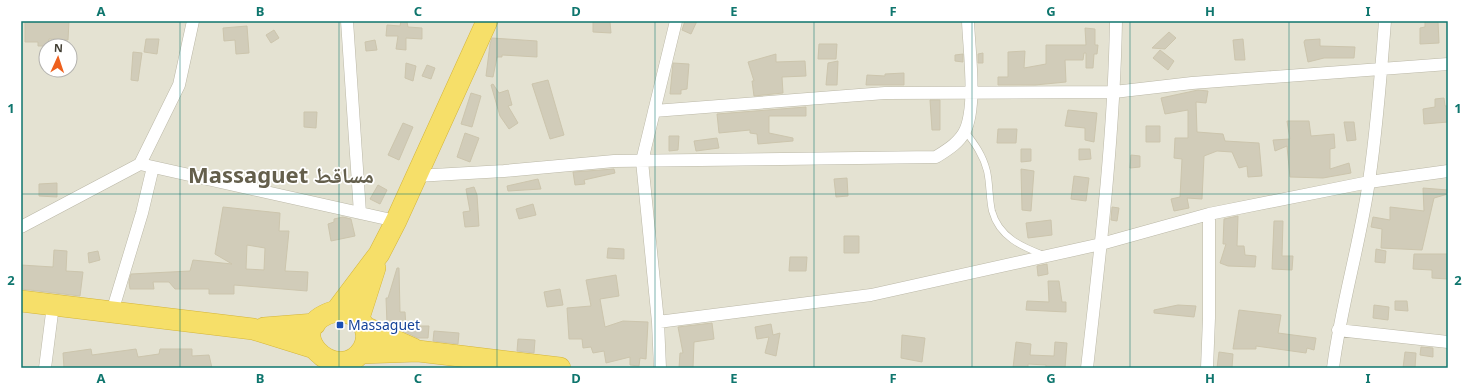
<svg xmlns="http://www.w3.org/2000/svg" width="1469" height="389" font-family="'Noto Sans','Noto Naskh Arabic',sans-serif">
  <rect width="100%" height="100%" fill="#f1efe3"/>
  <path fill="#e4e2d2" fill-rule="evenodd" d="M21 21H1448V368H21ZM46 46H70V70H46Z"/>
  <path fill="#d1ccb9" stroke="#ccc5ad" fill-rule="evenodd" d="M25 21H69L68 40 49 39 48 46H38V42H25Z
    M401 21 407 22 408 27 422 28V39L406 38V50L396 49 398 36H386L387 25 400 26Z
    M593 21 610 22 611 33 593 32Z
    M685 21H697L691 34 682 30Z
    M1425 21H1438L1439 43 1420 44V28L1425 27Z
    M247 26 249 53 236 54 235 40 224 41 223 28Z
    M1085 28 1095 29V45H1098L1097 54H1094L1093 68H1086V53H1084L1083 60H1065L1066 82 1035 85H998V77H1008V52L1025 51 1024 68 1046 64V45H1086Z
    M274 30 279 38 271 43 266 35Z
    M1169 32 1176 38 1165 49 1152 48Z
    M492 38 537 41V57L502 55V57H497L493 77 486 76 490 44Z
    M146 39H159L157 54 144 52Z
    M1243 39 1245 60H1235L1233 40Z
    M1320 39V46L1355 47 1354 58H1324L1308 62 1304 42 1305 40Z
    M375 40 377 50 366 51 365 42Z
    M819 44H837L836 59H818Z
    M1160 50 1174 61 1168 70 1153 58Z
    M133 52 142 53 138 81 131 80Z
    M983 53V63H978V54Z
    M776 54V62L805 61 806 76 782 77 783 93 754 96 752 81H754L748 62Z
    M963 54V62L955 61V55Z
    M838 61 837 85H826L828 63Z
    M406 63 416 66 413 81 405 78Z
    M673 63 689 64 687 89 681 90V94H670Z
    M427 65 435 68 431 79 422 76Z
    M904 73V85H866L867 75 885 76V74Z
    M548 80 564 135 550 139 532 84Z
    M493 84 499 93 508 90 512 105 508 106 518 123 509 129 500 116 491 85Z
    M1198 90 1208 91 1206 103 1196 102 1197 132 1223 134 1225 141 1259 143 1262 176 1248 177 1247 166 1239 168 1232 152 1217 151 1204 156 1202 199 1187 198 1189 208 1174 211 1171 199 1180 197 1182 159 1174 158 1175 138H1188V110L1165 114 1161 98Z
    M471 93 481 96 472 127 461 124Z
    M1444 98 1445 106H1448V122L1424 124 1423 109 1435 107V99Z
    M930 100H940V130H932Z
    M806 107V116H769V133L793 138V141L758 144 757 134 750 133V130L719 133 717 114Z
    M1068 110 1097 113 1094 142 1085 140V128L1065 126Z
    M304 112H317L316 128 304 127Z
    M1287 121H1309L1311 136 1334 134 1335 148 1330 149V169L1349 163 1351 173 1323 178 1290 177 1287 146 1275 151 1273 140 1290 139Z
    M1344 122H1354L1356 140 1347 141Z
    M403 123 413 127 399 160 388 155Z
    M1146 126H1160V142H1146Z
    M998 129H1017L1016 143H997Z
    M465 133 479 138 470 162 457 157Z
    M669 136H679L678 150 669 151Z
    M717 138 719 148 696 151 694 141Z
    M1021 149H1031V161L1021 162Z
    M1079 149H1090L1091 159 1079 160Z
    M1131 155 1140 156V167L1130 168Z
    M614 169 615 173 584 180 585 184 575 185 573 172Z
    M1021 169 1034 171 1031 211 1022 210Z
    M1074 176 1089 178 1086 201 1071 199Z
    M847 178 848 196 836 197 834 179Z
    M538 179 541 189 508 191 507 186Z
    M57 183V197L39 196V184Z
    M378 185 387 190 380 204 370 199Z
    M474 187 477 195 479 226 465 227 463 212 470 211 466 189Z
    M1423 188 1448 190V194L1434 198 1422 250 1381 248 1382 229 1371 227 1373 217 1390 220V207L1424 211Z
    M533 204 536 215 519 219 516 209Z
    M223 207 280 213 279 231H289L285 271 308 272 307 291 234 285V294H209V289H175L169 282H153L154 289H130L129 282 131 274 190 271 193 260 232 264 215 254ZM247 245 265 248 264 270 246 269Z
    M1112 207 1119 208 1117 221 1111 220Z
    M1238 216 1237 246H1244L1245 255 1256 256 1255 267 1228 266 1220 263 1226 244H1223L1224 219Z
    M343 217 351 219 355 236 331 241 328 224 334 222V219Z
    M1051 220 1052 235 1028 238 1026 223Z
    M1274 221H1283L1282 256H1293L1292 270 1272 269Z
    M844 236H859V253H844Z
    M608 248 624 249V259L607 258Z
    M1376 249 1386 251 1385 263 1375 262Z
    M54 250 67 251 66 271 83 272 80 296 21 289V265L53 267Z
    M98 251 100 260 89 263 88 253Z
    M1414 254H1448V279L1432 278V270L1413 269Z
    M790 257H807L806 271H789Z
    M1047 264 1048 274 1038 276 1037 266Z
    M397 268H399L400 312H405L406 326H429L428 338H418L387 324 386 298H388Z
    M616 275 619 296 600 299 605 327 623 321 648 322 646 359 640 358 639 366 630 365V357L606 363 604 351 593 353 591 347 583 348 582 339H569L567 308 591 306 586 280Z
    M1048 281H1059L1062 302H1066V312L1026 310 1027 301 1049 302Z
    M560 289 563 305 547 307 544 292Z
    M1395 301H1407L1408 311 1395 310Z
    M1178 305 1196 306 1194 317 1154 313V310Z
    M1374 305 1389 307 1388 320 1373 318Z
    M1239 310 1281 315 1278 333 1316 338 1314 350 1307 348 1306 353 1256 346V349H1233Z
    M712 323 714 339 694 342 693 368H679L680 353H683L678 327Z
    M771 324 773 335 780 333 776 356 765 353 769 337 757 339 755 327Z
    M434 331 459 333 458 344 433 341Z
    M902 335 925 338 922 362 901 358Z
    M518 339 535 340 534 353 517 351Z
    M1016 342 1031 344 1030 355 1054 356 1055 342 1067 343 1065 368H1046V365L1028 364V368H1013Z
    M1421 347 1433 348V357L1420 355Z
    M91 349 92 355 136 349 138 357 159 354 160 349H192V356L209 355 212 368H64L63 353Z
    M1219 352 1233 354 1232 368H1217Z
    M1405 352 1416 353 1415 368H1403Z"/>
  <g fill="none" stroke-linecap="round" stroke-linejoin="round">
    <g stroke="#bbb8a7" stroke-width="7">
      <path id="lane" d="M965 131C975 144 983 155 987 171 990 184 989 198 992 211 999 237 1022 247 1044 255"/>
    </g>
    <g stroke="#bbb8a7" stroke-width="13">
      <path id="street" d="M347 21 360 213
        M654 111 885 93 1114 92 1192 83 1448 64
        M140 164 396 221
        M416 176 504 171 614 161 936 157C947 150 959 143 965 131 977 105 969 50 968 21
        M21 227 140 164 179 85 193 21
        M112 312 142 213 153 167
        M658 322 871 295 1101 244 1209 214 1369 182 1448 171
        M1338 330 1448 342
        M45 368 53 305
        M660 368 658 322 642 161 676 21
        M1087 368C1100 253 1114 137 1116 21
        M1207 368 1209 318V214
        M1333 368C1341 305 1360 244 1369 181 1377 128 1381 74 1385 21"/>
    </g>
    <g stroke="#d4b53a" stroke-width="22">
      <path id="highway" d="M21 301 253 329 311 347
        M336 311 379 254 396 221 487 21
        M336 311C357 311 374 328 363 349 339 389 274 328 336 311Z
        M359 318 375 268
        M365 327 414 349
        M264 328 315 324
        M361 353 418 351 560 368"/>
    </g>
    <use href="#lane" stroke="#fff" stroke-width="6"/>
    <use href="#street" stroke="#fff" stroke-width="12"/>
    <use href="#highway" stroke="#f6df69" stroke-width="21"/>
  </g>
  <path fill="none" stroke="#0f766e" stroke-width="1" stroke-opacity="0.55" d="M180 21V368M339 21V368M497 21V368M655 21V368M814 21V368M972 21V368M1130 21V368M1289 21V368M21 194H1448"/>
  <rect fill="#1a4fb4" stroke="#fff" stroke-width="1.5" x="336" y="321" width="8" height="8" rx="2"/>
  <g text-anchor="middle" stroke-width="3.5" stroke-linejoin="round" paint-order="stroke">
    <g font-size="14" fill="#164399" stroke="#fff" text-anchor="start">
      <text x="348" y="330">Massaguet</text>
    </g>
    <g font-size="22" font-weight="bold" fill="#645f4c" stroke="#fff">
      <text x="281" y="183">Massaguet مساقط</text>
    </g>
  </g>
  <rect width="1469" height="389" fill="none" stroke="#ffffff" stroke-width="44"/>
  <g transform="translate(58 58) rotate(3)"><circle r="19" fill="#ffffff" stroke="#b3b2ae"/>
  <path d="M0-3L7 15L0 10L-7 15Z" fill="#ee601d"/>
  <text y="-6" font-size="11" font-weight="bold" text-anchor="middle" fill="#423f34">N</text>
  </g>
  <rect x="22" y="22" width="1425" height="345" fill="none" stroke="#0f766e" stroke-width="1.5"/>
  <g font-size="13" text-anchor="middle" font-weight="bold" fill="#0f766e">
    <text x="101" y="16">A</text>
    <text x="260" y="16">B</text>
    <text x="418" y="16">C</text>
    <text x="576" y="16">D</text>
    <text x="734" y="16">E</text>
    <text x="893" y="16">F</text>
    <text x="1051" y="16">G</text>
    <text x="1210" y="16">H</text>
    <text x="1368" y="16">I</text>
    <text x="11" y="113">1</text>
    <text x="1458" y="113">1</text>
    <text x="11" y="285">2</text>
    <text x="1458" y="285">2</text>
    <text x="101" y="383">A</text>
    <text x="260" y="383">B</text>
    <text x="418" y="383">C</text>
    <text x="576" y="383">D</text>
    <text x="734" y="383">E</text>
    <text x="893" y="383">F</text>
    <text x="1051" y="383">G</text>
    <text x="1210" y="383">H</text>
    <text x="1368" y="383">I</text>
  </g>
</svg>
